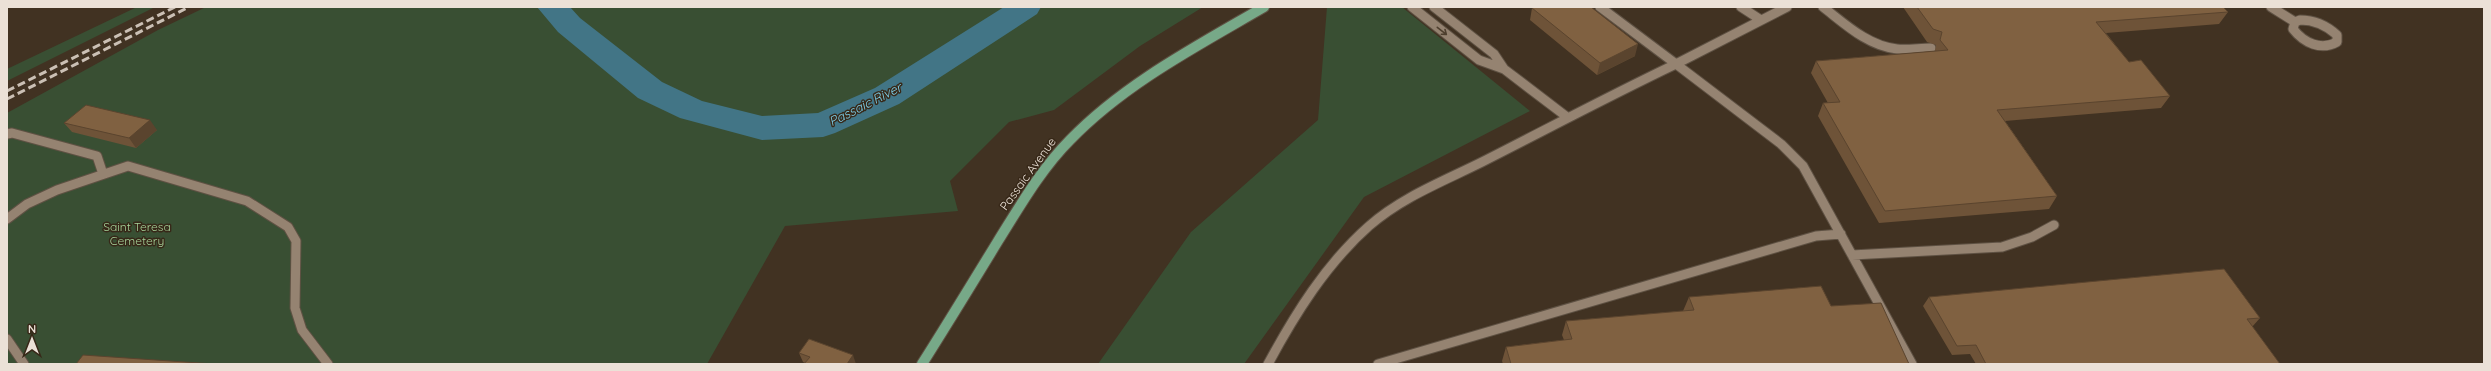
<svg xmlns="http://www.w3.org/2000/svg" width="2491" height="371" font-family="Quicksand,sans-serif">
  <rect width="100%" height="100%" fill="#413222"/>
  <path fill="#394f33" d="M137 7H155L7 81V69Z
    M206 7H1203L1140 46 1054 110 1009 122 950 181 958 211 785 226 707 364H7V113L158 30Z
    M1327 7H1402L1530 111 1364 197 1244 364H1098L1191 232 1318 120Z"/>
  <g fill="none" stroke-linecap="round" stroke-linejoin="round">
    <path fill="#427586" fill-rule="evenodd" d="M537 7H570L580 18 662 82 702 101 762 116 818 113 875 88 1004 7H1041L1037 14 899 104 835 133 823 137 762 140 680 118 638 98 558 32Z"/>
    <g stroke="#5e5143" stroke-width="11">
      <path id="service" d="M1412 7 1479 60 1504 69 1567 117
        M1434 7 1494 54 1504 69
        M1600 7 1676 64 1787 7
        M1741 7 1761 20
        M1823 7C1845 24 1868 46 1897 49 1908 50 1920 48 1931 48
        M2271 7 2295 22
        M2300 20C2315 20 2326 25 2337 35V42C2321 51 2304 43 2293 29L2295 22Z
        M7 134 12 133 97 156 103 174
        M7 219 27 204 57 190 128 166 247 201 288 227 296 241 295 308 302 330 328 364
        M1852 255 2002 247 2032 237 2054 225
        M7 339 24 364
        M1268 364C1295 314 1326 264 1369 226 1402 197 1444 181 1482 162 1547 129 1611 95 1676 64L1781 144 1803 166 1912 364
        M1378 364 1816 236 1841 234"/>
    </g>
    <g stroke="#5e5143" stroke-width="12">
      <path id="primary" d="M922 364C948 323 973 282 998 241 1020 206 1041 169 1070 140 1124 84 1197 46 1264 7"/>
    </g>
    <use href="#service" stroke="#958371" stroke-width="9"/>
    <use href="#primary" stroke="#77a988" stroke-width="10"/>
    <path stroke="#cbc0b5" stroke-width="3" stroke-dasharray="8 4" stroke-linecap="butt" d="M7 91 175 7
      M7 99 189 7"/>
  </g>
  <path fill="#6e5338" d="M1903 7H2223L2228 12 2219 24 2106 33 2129 62 2170 96 2161 108 2005 121 2057 196 2049 209 1879 223 1818 116 1823 103H1828L1811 73 1816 61 1935 51 1936 45 1927 42Z
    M1532 8 1635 56 1597 75 1530 20Z
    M64 123 157 130 136 148 72 132Z
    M1689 297 1831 306 1909 364H1503L1502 361 1506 347 1564 340 1562 335 1566 321 1683 311Z
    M1929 297 2260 318 2252 327 2280 364H1976L1970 354 1952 355 1923 306Z
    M799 353 856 364 805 363 803 362Z"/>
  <path fill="#5a442e" d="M1638 44 1635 56 1597 75 1600 63Z
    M150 120 157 130 136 148 129 138Z
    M853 355 856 364H847Z"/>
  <path fill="#806141" stroke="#5a442e" d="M1534 7H1591L1638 44 1600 63 1532 8Z
    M1917 7H2223L2228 12 2096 22 2129 62 2141 60 2170 96 1997 110 2057 196 1885 211 1823 103 1840 102 1816 61 1948 50 1940 40 1942 32 1933 29Z
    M86 105 150 120 129 138 64 123Z
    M2224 269 2260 318 2247 319 2280 364H1986L1976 345 1957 346 1929 297Z
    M1821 286 1831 306 1881 303 1909 364H1511L1506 347 1572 339 1566 321 1694 310 1689 297Z
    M809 339 853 355 847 364H804L810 357 799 353Z
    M83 355 214 364H76Z"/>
  <defs><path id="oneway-shaft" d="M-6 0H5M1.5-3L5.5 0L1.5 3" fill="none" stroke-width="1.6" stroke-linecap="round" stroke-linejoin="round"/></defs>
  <use stroke="#4e3f2e" href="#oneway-shaft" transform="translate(1442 31) rotate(38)"/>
  <g text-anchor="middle" stroke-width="3" stroke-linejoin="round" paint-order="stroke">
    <g font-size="12" fill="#ebe1d7" stroke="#372818">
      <text transform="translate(1028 174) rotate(-54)" y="4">Passaic Avenue</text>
    </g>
    <g font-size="12" fill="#a6d49b" stroke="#372818">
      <text x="137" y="231">Saint Teresa<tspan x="137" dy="14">Cemetery</tspan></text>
    </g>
    <g font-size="13" font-style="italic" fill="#7fd3ef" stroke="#372818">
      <text transform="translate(865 104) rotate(-27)" y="5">Passaic River</text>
    </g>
  </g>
  <rect width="2491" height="371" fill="none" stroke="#ebe1d7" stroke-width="16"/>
  <g transform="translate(32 339)" stroke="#372818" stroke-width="3" paint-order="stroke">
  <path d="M0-3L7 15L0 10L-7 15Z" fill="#ebe1d7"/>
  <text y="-6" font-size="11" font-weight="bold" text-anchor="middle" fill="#ebe1d7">N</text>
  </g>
</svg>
